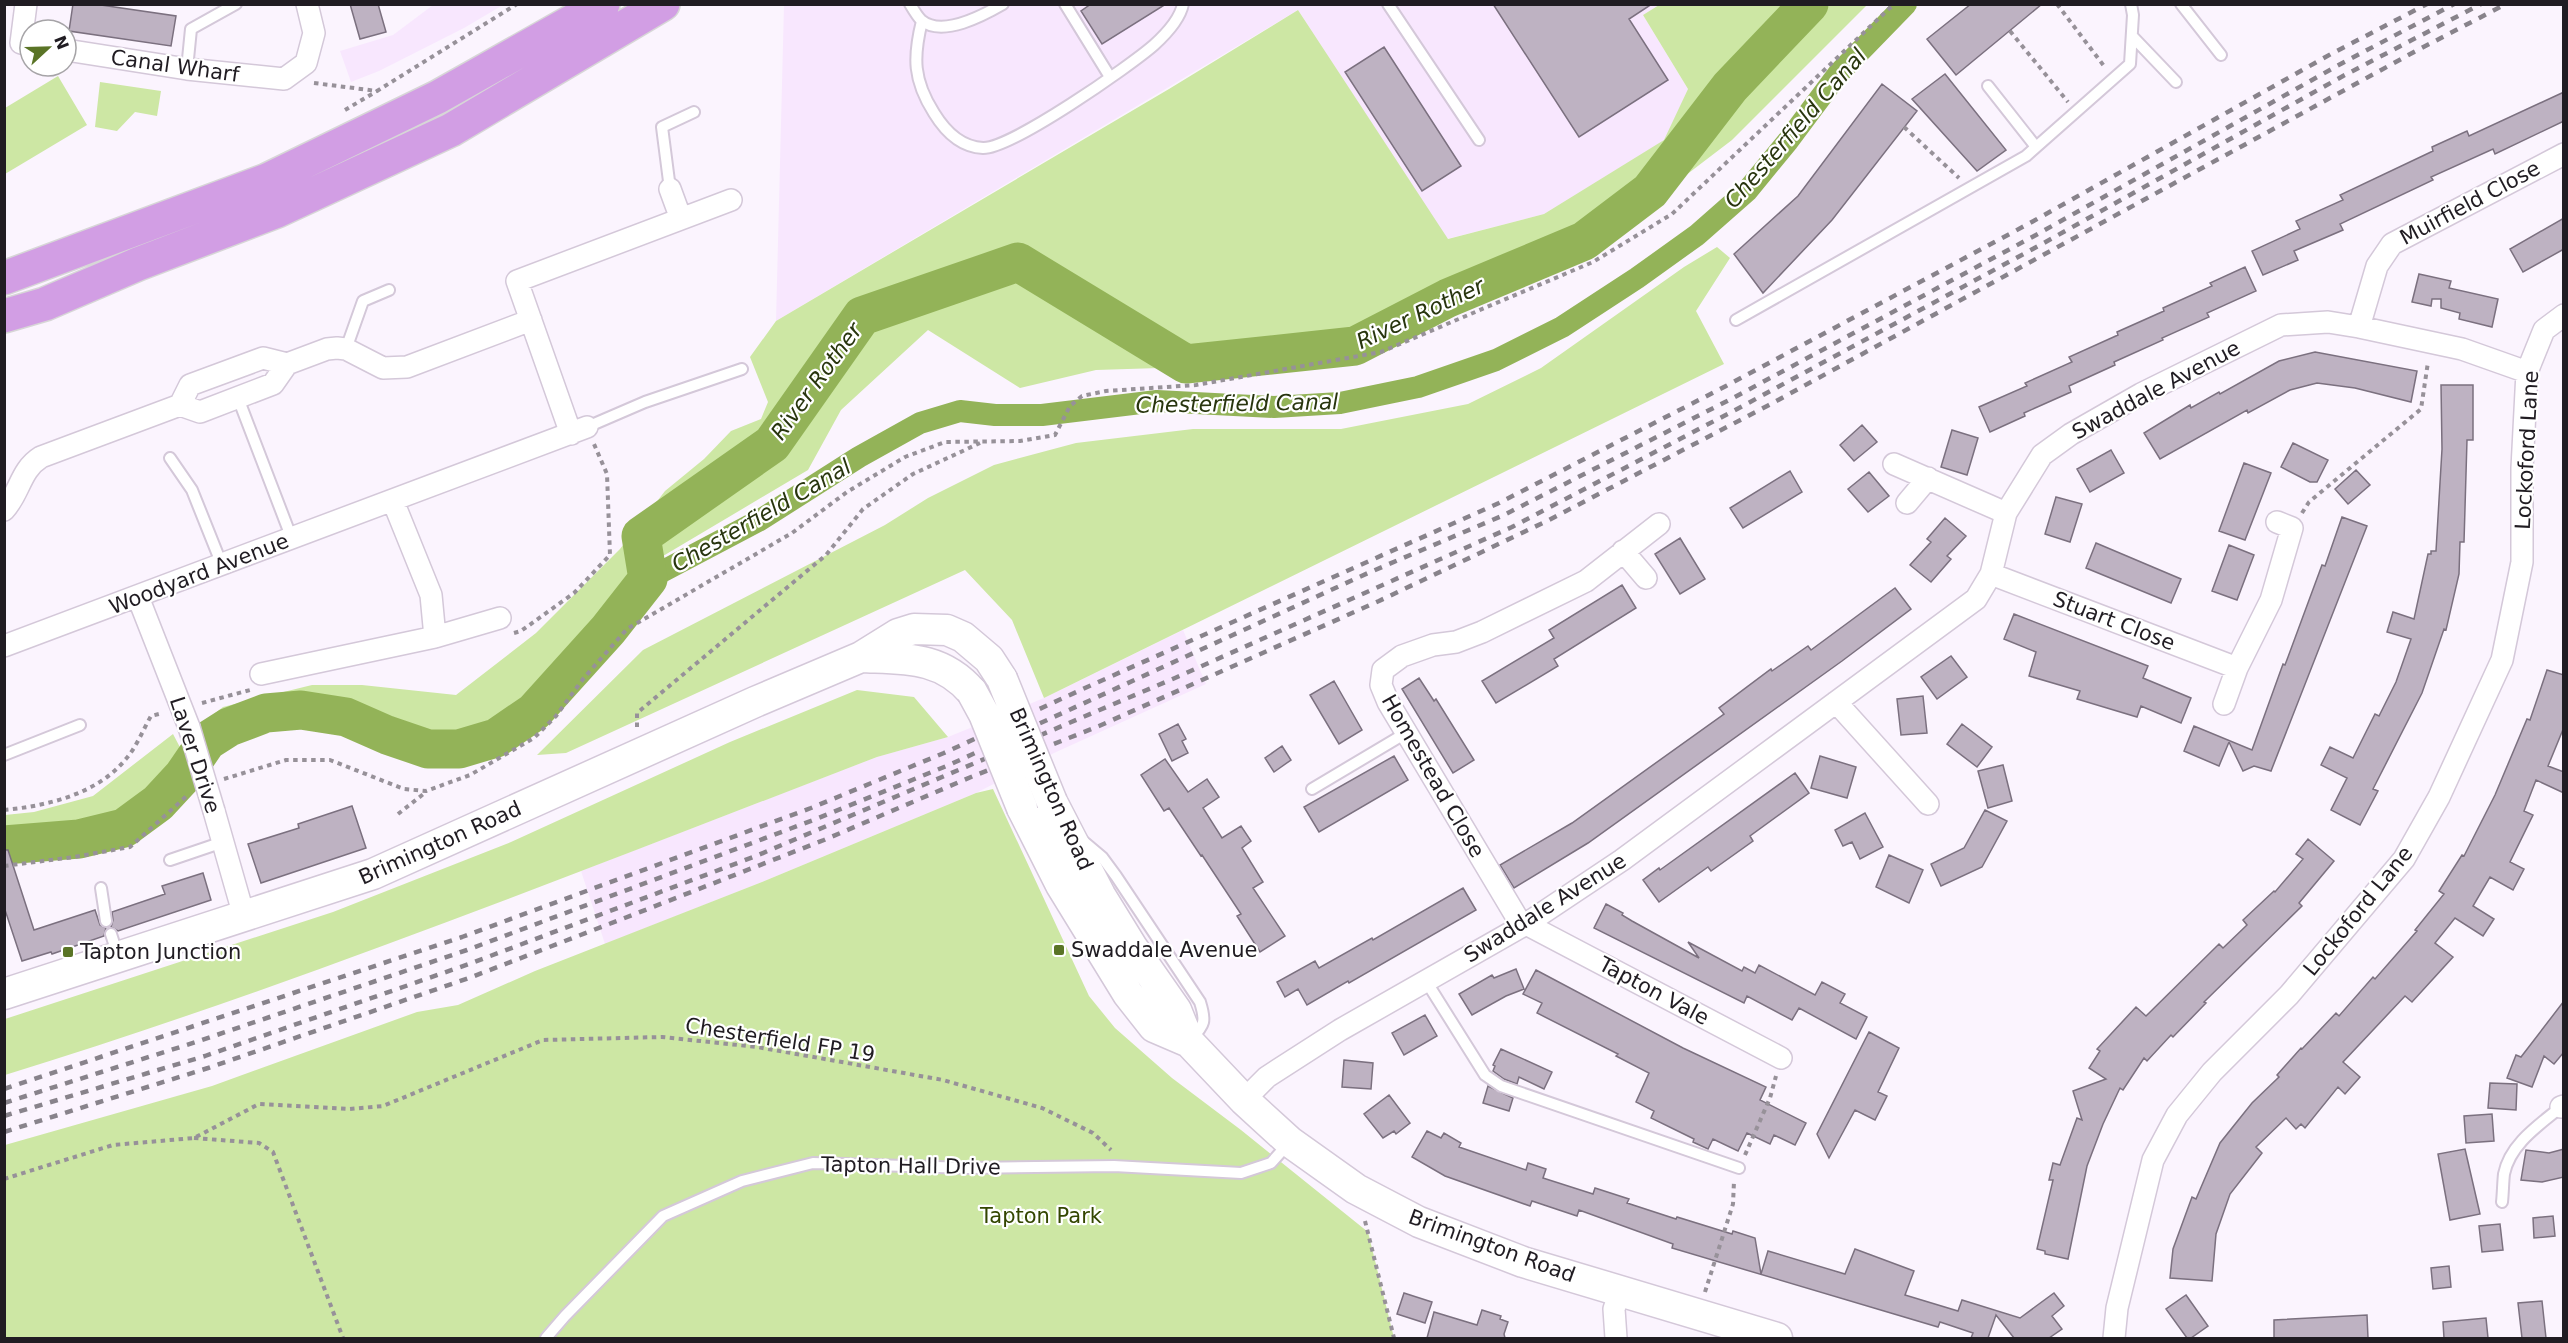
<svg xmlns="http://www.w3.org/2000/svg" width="2568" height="1343" font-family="'DejaVu Sans',sans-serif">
  <rect width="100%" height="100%" fill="#fbf4fe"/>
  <path fill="#f8e7fe" d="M433 5H503L464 28 379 71 351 82 340 51 393 35Z
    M784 5H1659L1643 15 1688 89 1665 140 1544 214 1447 239 1298 10 776 321Z
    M1183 630 1206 684 1054 753 976 793 762 882 605 944 581 871 877 757 948 737 1044 698Z"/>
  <path fill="#cde7a4" d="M1659 5H1867L1732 140 1593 246 1379 336 1191 367 1096 370 1020 388 928 330 841 410 808 470 658 559 566 663 496 725 433 737 357 709 284 699 208 729 204 722 223 707 312 685H362L456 695 536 633 620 549 665 491 704 459 731 431 761 419 768 402 750 357 776 321 1169 89 1298 10 1448 239 1544 214 1664 140 1688 89 1643 15Z
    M58 76 87 125 5 174V108Z
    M100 82 161 91 157 116 135 112 117 131 95 127Z
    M1717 247 1730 258 1696 311 1724 364 1044 698 1012 620 965 570 566 753 537 755 643 650 885 525 928 498 994 465 1076 443 1193 429H1341L1468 404 1541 368 1684 267Z
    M857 690 914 697 948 737 877 757C588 868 300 984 5 1075V1019L333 912 511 842 730 742Z
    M173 734 183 753 156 791 120 821 5 835V815L34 812 93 796Z
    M993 789 1089 996 1115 1028 1172 1078 1241 1130 1368 1232 1394 1338H5V1145L212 1086 417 1012 458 1005 535 971 762 882 976 793Z"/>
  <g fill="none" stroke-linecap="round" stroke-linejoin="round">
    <path stroke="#93b358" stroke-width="22" d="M648 579 760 520 859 457 920 423 960 411 995 415H1042L1157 401 1274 407 1340 403 1418 387 1496 360 1562 327 1637 278 1697 235 1747 191 1788 141 1838 74 1906 4"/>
    <path stroke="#93b358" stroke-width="39" d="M4 845 79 839 124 828 158 803 183 776 207 741 229 727 266 713 301 710 346 717 387 735 428 749H459L496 738 534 712 608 630 648 579 641 536 772 444 862 316 1018 262 1186 364 1355 346 1448 298 1584 241 1650 191 1730 87 1809 4"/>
  </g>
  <path fill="#beb2c2" stroke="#7b707f" stroke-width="1.5" d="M73 4H94L176 16 171 46 69 31Z
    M350 4H378L386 32 360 39Z
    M1091 4H1166L1102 44 1081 11Z
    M1493 4H1652L1629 19 1668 80 1579 137Z
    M1971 4H2042L1956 75 1927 39Z
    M1384 47 1461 166 1422 191 1345 72Z
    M1945 74 2006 150 1977 171 1912 99Z
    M1882 84 1917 111 1832 220 1763 293 1734 254 1798 196Z
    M2564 92V121L2495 154 2493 149 2431 177 2433 180 2340 224 2343 230 2294 251 2298 260 2263 275 2252 251 2300 229 2296 221 2343 200 2340 195 2433 151 2432 147 2467 131 2469 136Z
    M2564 218V249L2523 272 2510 249Z
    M2245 267 2256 291 2207 313 2209 317 2162 338 2163 340 2114 362 2115 365 2069 386 2071 392 2024 413 2025 416 1990 432 1979 407 2027 386 2025 383 2072 362 2069 357 2118 335 2117 332 2164 311 2163 308 2212 286 2210 283Z
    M2419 274 2451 281 2449 288 2498 299 2492 327 2459 319 2460 313 2441 308V299H2432L2431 306 2412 302Z
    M2315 352 2417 371 2411 402 2355 388 2317 383 2290 390 2248 413 2247 410 2160 459 2144 433 2190 405 2191 408 2219 392 2220 394 2279 361Z
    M2441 385H2473V440H2467L2464 542H2460L2459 574 2446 630 2444 629 2422 693 2373 789 2378 791 2360 825 2331 810 2347 778 2321 765 2330 747 2353 758 2375 714 2379 716 2396 682 2411 639 2387 632 2393 612 2414 619 2428 554H2431V551H2436L2442 449Z
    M1862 425 1877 442 1854 461 1840 445Z
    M1952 430 1978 438 1967 475 1941 467Z
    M2293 443 2328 460 2317 482H2310L2281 467Z
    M2111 450 2124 473 2090 492 2077 469Z
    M2244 463 2271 473 2245 540 2219 531Z
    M2356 470 2370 485 2348 504 2335 489Z
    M1790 471 1802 492 1743 528 1730 508Z
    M1869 472 1889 496 1868 512 1848 489Z
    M2056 497 2082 504 2070 542 2045 534Z
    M2342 517 2367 526 2271 771 2254 766 2243 771 2229 742 2219 766 2184 751 2194 726 2252 750 2283 664 2285 665 2322 565 2325 566Z
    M1945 518 1966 536 1947 556 1951 559 1931 582 1910 565 1931 542 1927 539Z
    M1680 538 1705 579 1680 594 1655 554Z
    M2096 543 2181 579 2171 603 2086 568Z
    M2229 545 2254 555 2237 600 2212 591Z
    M1622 585 1636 608 1554 659 1558 666 1496 703 1482 681 1554 638 1549 630Z
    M1895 588 1911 609 1842 661 1588 843 1514 888 1500 865 1572 823 1724 714 1719 708 1771 669 1772 671 1808 646 1811 650Z
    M2014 614 2148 666 2143 678 2191 698 2181 723 2141 706 2137 717 2077 699 2080 691 2029 676 2036 652 2004 639Z
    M1951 656 1967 677 1937 699 1921 677Z
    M2547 670 2564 675V727L2548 766 2564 772V793L2536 780 2524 811 2533 815 2510 862 2524 869 2513 890 2490 877 2473 906 2494 919 2483 936 2455 918 2435 943 2453 957 2412 1002 2405 996 2343 1062 2360 1077 2345 1094 2338 1087 2305 1128 2301 1124 2296 1129 2286 1118 2256 1147 2262 1153 2230 1194 2216 1234 2212 1281 2170 1278 2173 1249 2192 1197 2196 1199 2220 1143 2252 1103 2279 1077 2277 1075 2301 1048 2302 1049 2336 1013 2339 1016 2373 977 2375 979 2417 931 2415 930 2444 894 2439 891 2462 855 2464 856 2495 795 2527 719 2530 720Z
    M1419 678 1434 701 1436 699 1474 760 1453 773 1402 689Z
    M1334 681 1362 730 1339 744 1310 695Z
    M1923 696 1927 733 1901 735 1897 699Z
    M1178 724 1186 739 1182 741 1188 753 1172 761 1159 734Z
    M1962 724 1992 747 1977 767 1947 744Z
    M1282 746 1291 760 1274 772 1265 758Z
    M1394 756 1408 780 1319 832 1304 807Z
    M1820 756 1856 767 1847 798 1811 788Z
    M1165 759 1188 792 1207 779 1219 797 1203 808 1222 838 1241 826 1251 841 1242 848 1263 882 1253 888 1285 936 1260 952 1237 916 1241 914 1202 855 1201 856 1169 808 1164 811 1141 775Z
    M2003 765 2012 801 1988 808 1978 771Z
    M1795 773 1809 793 1750 836 1753 841 1711 871 1708 867 1659 902 1643 880 1659 868 1660 870Z
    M352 806 366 848 261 883 248 844 299 828 298 824Z
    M1985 810 2007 821 1982 867 1941 886 1931 864 1964 848Z
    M1865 813 1883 847 1860 859 1852 842 1843 846 1835 830Z
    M2308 839 2334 861 2299 903 2302 906 2204 1002 2206 1003 2173 1037 2171 1035 2147 1061 2144 1058 2123 1090 2120 1088 2103 1124 2087 1166 2068 1259 2045 1254V1251L2037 1249 2053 1180H2049L2053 1163 2060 1165 2077 1118 2082 1120 2073 1091 2106 1079 2089 1068 2100 1051 2097 1049 2136 1007 2146 1016 2219 944 2223 948 2247 925 2243 920 2274 891 2275 892 2303 859 2296 854Z
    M4 850H8L34 930 95 910 100 925 106 928 104 936 52 954 51 952 22 961 4 907Z
    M1889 855 1923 870 1909 903 1876 887Z
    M203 873 211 900 118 931 111 927 113 920 112 912 165 894 162 886Z
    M1463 888 1476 910 1349 983 1348 981 1307 1005 1298 989 1285 997 1277 982 1315 961 1319 968 1372 938 1373 940Z
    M1606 904 1623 913 1622 915 1632 921 1699 958 1688 942 1742 971 1744 967 1755 973 1759 965 1815 995 1822 982 1845 994 1840 1003 1867 1017 1856 1039 1799 1008 1792 1020 1747 996 1744 1003 1594 928Z
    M1516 969 1524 989 1506 996 1472 1015 1459 994 1492 975 1494 978Z
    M1536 970 1683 1048 1766 1087 1760 1100 1806 1123 1795 1145 1774 1135 1770 1144 1747 1133 1738 1151 1713 1139 1708 1149 1693 1142 1694 1139 1651 1118 1654 1111 1636 1102 1649 1073 1616 1056 1618 1054 1537 1013 1542 1003 1523 994Z
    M2564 1001V1052L2554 1064 2544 1056 2532 1087 2507 1078 2516 1055 2521 1057Z
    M1425 1015 1437 1036 1404 1055 1392 1033Z
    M1869 1032 1899 1048 1878 1092 1887 1096 1875 1120 1855 1110 1829 1158 1817 1134Z
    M1501 1049 1552 1072 1544 1089 1519 1077 1517 1084 1504 1079 1493 1071 1495 1066 1493 1065Z
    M1344 1060 1373 1063 1371 1089 1342 1087Z
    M2490 1083 2517 1084 2516 1110 2488 1108Z
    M1488 1086 1513 1098 1509 1111 1483 1103Z
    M1389 1095 1410 1123 1396 1134 1394 1131 1383 1138 1364 1114Z
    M2492 1114 2494 1141 2466 1143 2464 1116Z
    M1427 1131 1441 1138 1444 1133 1461 1143 1459 1147 1526 1170 1528 1163 1546 1169 1543 1178 1593 1194 1595 1188 1629 1199 1627 1203 1676 1219 1677 1217 1732 1234 1733 1231 1755 1238 1761 1274 1768 1251 1845 1274 1855 1249 1914 1271 1905 1295 1958 1311 1962 1300 2020 1318 2054 1293 2064 1306 2052 1316 2062 1329 2049 1338H2014L1996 1315 1988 1338H1971L1973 1333 1940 1322 1938 1327 1672 1248 1673 1244 1579 1210 1577 1216 1532 1201 1530 1206 1445 1176 1412 1157Z
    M2465 1149 2480 1214 2450 1220 2438 1154Z
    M2564 1149V1177L2542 1182 2521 1180 2526 1150 2549 1153Z
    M2553 1216 2555 1236 2534 1238 2533 1218Z
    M2500 1224 2503 1250 2482 1252 2479 1226Z
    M2449 1266 2451 1287 2433 1289 2431 1268Z
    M1404 1293 1432 1302 1425 1323 1397 1314Z
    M2186 1295 2208 1326 2191 1338H2187L2166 1309Z
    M2542 1301 2546 1338H2522L2518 1303Z
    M1482 1310 1501 1316 1500 1319 1508 1322 1504 1334 1505 1338H1427L1434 1312 1477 1325Z
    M2367 1315 2368 1338H2274V1320Z
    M2486 1318 2488 1338H2444L2443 1322Z"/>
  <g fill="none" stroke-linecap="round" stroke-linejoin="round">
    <g stroke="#d4c8d9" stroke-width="14">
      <path id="service" d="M910 4C913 9 917 16 921 20 942 38 984 15 1003 4
        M1065 4 1110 77
        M1388 4 1479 140
        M2181 4 2221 55
        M922 21C913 57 913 80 934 113 945 131 960 147 983 148 1011 149 1130 66 1154 45 1165 35 1180 19 1183 4
        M2132 36 2176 82
        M187 69 191 29 236 4
        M1988 86 2036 147
        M670 189 662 127 694 112
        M1736 320 2026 156 2130 64 2133 15 2131 4
        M346 349 363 301 389 290
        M238 398 292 539
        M587 427 645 402 742 369
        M170 458 192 490 222 565
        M4 755 80 725
        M1312 789 1406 733
        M1083 841 1102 857 1116 876 1200 1002C1206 1021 1205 1025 1191 1039
        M170 860 223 842
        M101 888 106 921
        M111 934 118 956
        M1426 981 1485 1075 1501 1086 1739 1168
        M2502 1202C2503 1193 2503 1183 2504 1174 2510 1144 2539 1125 2561 1107
        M546 1338 565 1316 663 1216 742 1181 813 1163 967 1168 1114 1166 1241 1173 1271 1163 1288 1144"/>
    </g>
    <g stroke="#d4c8d9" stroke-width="24">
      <path id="minor" d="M21 43 26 4
        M66 50 187 69 284 79 306 63 314 33 307 4
        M670 189 681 219
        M2359 327 2377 266 2392 244 2564 154
        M180 405 190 385 263 358 287 364 327 349 337 348 346 349 383 368 407 367 531 320
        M571 434 517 281 731 200
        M1894 464 2006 513
        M1907 503 1928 478
        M4 510C20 493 20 470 41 457L180 405 200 412 273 384 287 364
        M1623 551 1646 578
        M1991 574 2237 668
        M138 597 189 727
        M435 637 500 618
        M4 646 587 427
        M261 674 435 637 431 595 393 501
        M1836 702 1928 804
        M2224 704 2237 668 2271 600 2292 528 2277 522
        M214 811 244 916
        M1526 924 1781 1058
        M1522 926 1388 702 1381 685 1383 670 1402 656 1433 645 1456 642 1482 632 1586 581 1659 524
        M1244 1100 1267 1077 1340 1030 1526 924 1622 860 1976 599 1991 574 2006 513 2042 455 2071 434 2141 394 2281 325 2328 322 2359 327 2462 349 2527 372
        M2561 1107 2564 1106
        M1616 1338 1614 1309 1620 1291
        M2114 1338 2117 1308 2153 1160 2177 1115 2212 1072 2289 995 2404 859 2439 797 2502 660 2522 562V468L2527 372 2544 330 2564 315"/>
    </g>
    <g stroke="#d4c8d9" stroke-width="33">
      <path id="secondary" d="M861 657C905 659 941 656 972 692
        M1052 802 1100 895 1132 947 1176 1010 1189 1042 1244 1100 1290 1142 1356 1189 1419 1222 1523 1262 1777 1338
        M1022 808 1061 885 1128 994 1154 1027 1189 1042
        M4 994 373 874 755 702 861 657 898 634 914 629 947 630 963 637 989 659 1002 679"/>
    </g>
    <g stroke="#d7d6d7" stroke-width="36">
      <path id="trunk" d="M4 278 267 180 438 97 603 4
        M4 316 45 304 138 264 277 211 451 130 663 4"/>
    </g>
    <path stroke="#979199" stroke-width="4" stroke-dasharray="4.5 4.5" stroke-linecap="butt" d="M2057 4 2104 66
      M2010 31 2068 102
      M314 83 377 91 517 4
      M345 110 377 91
      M1904 127 1959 178
      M2302 513 2309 502 2421 409 2428 362
      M514 633 521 631 574 593 610 555 607 474 594 444
      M202 703 250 690
      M637 727V713L826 555 863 509 913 474 980 443
      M224 779 286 760H330L404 789 426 791 470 775 534 738 556 716 583 679 627 629 792 533 847 492 905 457 945 442 1020 441 1055 435 1070 406 1082 396 1106 391 1196 385 1381 352 1593 262 1672 214 1894 4
      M4 810C47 806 97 794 125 760 136 748 143 730 151 716L163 713
      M398 814 426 792
      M4 866 74 857 130 847 189 794
      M194 1138 259 1143 273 1152 343 1338
      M1745 1155 1770 1098 1776 1076
      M4 1179 113 1145 194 1138 259 1104 350 1109 383 1106 543 1040 662 1037 757 1047 943 1080 1042 1108 1093 1133 1111 1150
      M1365 1221 1394 1338
      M1705 1292 1733 1204 1734 1181"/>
    <use href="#service" stroke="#fff" stroke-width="10"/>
    <use href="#minor" stroke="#fff" stroke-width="21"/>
    <use href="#secondary" stroke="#fff" stroke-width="30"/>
    <use href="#trunk" stroke="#d29ee4" stroke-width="33"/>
    <path stroke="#88838b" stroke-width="4.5" stroke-dasharray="8 8" stroke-linecap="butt" d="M4 1089 462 937 811 808 944 753 1085 688 1499 503 1726 386 2030 223 2331 54 2427 4
      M4 1103 196 1042 467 950 816 819 949 765 1368 573 1504 515 1733 398 2036 235 2337 66 2454 4
      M4 1116 205 1056 469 964 756 856 1175 678 1512 527 1739 408 2042 244 2343 76 2481 4
      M4 1132 208 1068 469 978 635 914 824 840 971 777 1099 726 1379 601 1549 520 1769 405 2414 52 2506 4"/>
    <g stroke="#d4c8d9" stroke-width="24" stroke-linecap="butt">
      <path id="minor-bridge" d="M189 727 214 811"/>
    </g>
    <g stroke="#d4c8d9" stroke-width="33" stroke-linecap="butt">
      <path id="secondary-bridge" d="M1002 679 1052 802
        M972 692 984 714 1022 808"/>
    </g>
    <use href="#minor-bridge" stroke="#fff" stroke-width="21"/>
    <use href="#secondary-bridge" stroke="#fff" stroke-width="30"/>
  </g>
  <g fill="#5a7426" stroke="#fff" stroke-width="2">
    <rect x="1053" y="944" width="12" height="12" rx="3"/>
    <rect x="62" y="946" width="12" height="12" rx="3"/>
  </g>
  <g text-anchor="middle" stroke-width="4.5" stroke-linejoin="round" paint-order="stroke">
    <g font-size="21" fill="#201c22" stroke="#fff">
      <text transform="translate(175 66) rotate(8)" y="7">Canal Wharf</text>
      <text transform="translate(2470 203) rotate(-28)" y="7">Muirfield Close</text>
      <text transform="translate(2156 390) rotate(-28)" y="7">Swaddale Avenue</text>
      <text transform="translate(2527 450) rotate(-87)" y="7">Lockoford Lane</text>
      <text transform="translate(199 574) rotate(-21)" y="7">Woodyard Avenue</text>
      <text transform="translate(2114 621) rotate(21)" y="7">Stuart Close</text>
      <text transform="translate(195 755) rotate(72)" y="7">Laver Drive</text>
      <text transform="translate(1433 776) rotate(60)" y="7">Homestead Close</text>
      <text transform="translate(1051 789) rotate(66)" y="7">Brimington Road</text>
      <text transform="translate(440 843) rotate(-24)" y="7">Brimington Road</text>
      <text transform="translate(1545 908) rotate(-32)" y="7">Swaddale Avenue</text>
      <text transform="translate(2358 911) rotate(-51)" y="7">Lockoford Lane</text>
      <text transform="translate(1654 991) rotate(28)" y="7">Tapton Vale</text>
      <text transform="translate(780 1040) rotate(9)" y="7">Chesterfield FP 19</text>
      <text transform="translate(911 1166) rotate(1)" y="7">Tapton Hall Drive</text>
      <text transform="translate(1492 1246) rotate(20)" y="7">Brimington Road</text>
    </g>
    <g font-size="21" fill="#201c22" stroke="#fff" text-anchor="start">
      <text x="1071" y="957">Swaddale Avenue</text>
      <text x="80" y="959">Tapton Junction</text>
    </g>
    <g font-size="21" fill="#334600" stroke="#fff">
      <text x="1041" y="1223">Tapton Park</text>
    </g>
    <g font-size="22" font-style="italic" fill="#28350e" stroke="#fff">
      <text transform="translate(1795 128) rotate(-49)" y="8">Chesterfield Canal</text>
      <text transform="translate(1420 313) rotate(-25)" y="8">River Rother</text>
      <text transform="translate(816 381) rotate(-54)" y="8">River Rother</text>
      <text transform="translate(1237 403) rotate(-1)" y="8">Chesterfield Canal</text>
      <text transform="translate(761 515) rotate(-30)" y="8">Chesterfield Canal</text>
    </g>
  </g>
  <rect width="2568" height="1343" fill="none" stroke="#201c22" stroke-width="12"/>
  <g transform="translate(48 48) rotate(68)"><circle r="28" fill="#ffffff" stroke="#a6a4a7" stroke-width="1.5"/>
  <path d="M0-4.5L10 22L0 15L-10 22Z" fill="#5a7426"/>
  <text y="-9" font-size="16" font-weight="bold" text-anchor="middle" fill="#201c22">N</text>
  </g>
</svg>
